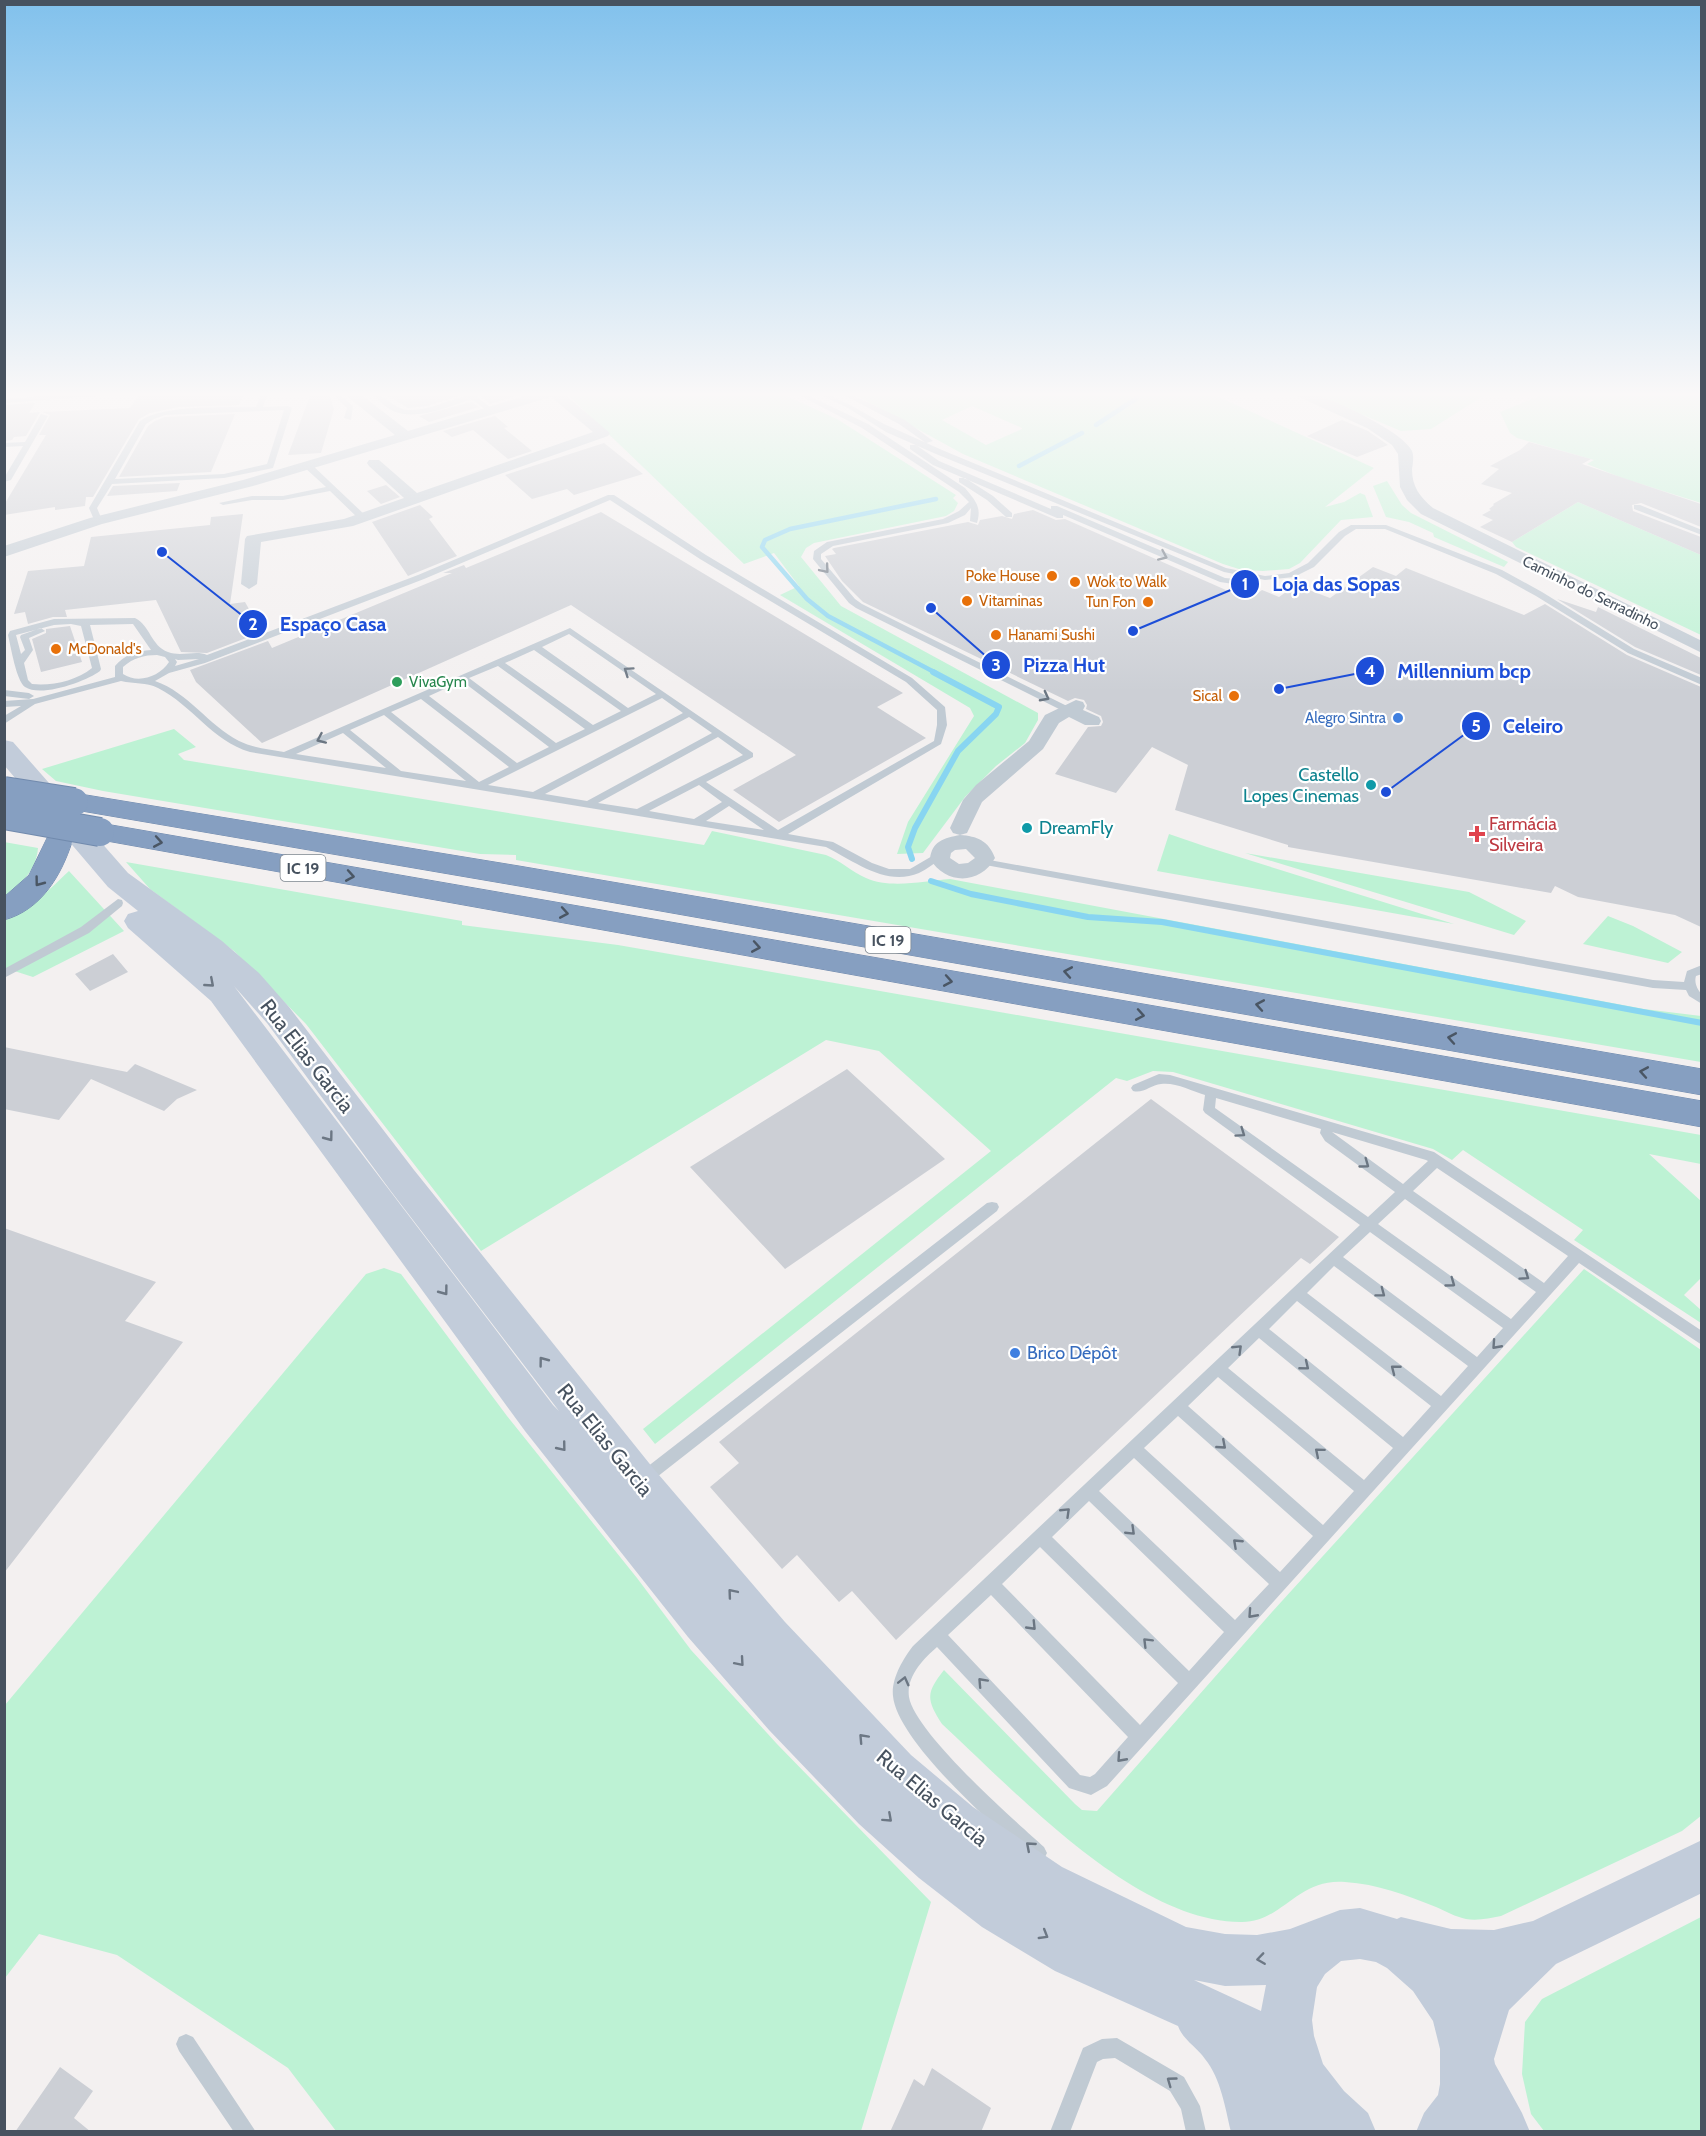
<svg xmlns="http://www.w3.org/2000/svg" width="1706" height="2136" font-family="Cabin,sans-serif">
  <rect width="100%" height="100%" fill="#f3f0f0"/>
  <path fill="#bdf2d4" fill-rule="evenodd" d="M573 393H780L837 419 956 495 953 498 958 503 954 511 946 516 814 543 806 548 801 557 841 606 1038 713V720L1025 743 996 766 965 797 923 853 897 854 908 822 974 716 970 708 780 595 799 586 774 553 744 564 568 395Z
    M852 393H1210L1374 468 1325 507 1344 502 1360 493 1365 495 1373 517 1341 520 1300 563 1289 569 1263 571 1242 570 1223 564 963 454ZM972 406 1022 428V429L986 445 942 420Z
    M1311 393H1488L1431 429 1401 431Z
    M1547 393H1701V503L1622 478 1587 464 1594 460 1517 438 1510 433 1500 412Z
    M1387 481 1402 505 1411 513 1508 562 1504 567 1434 537 1433 533 1409 522 1386 517 1373 486Z
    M1578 502 1701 555V635L1516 547 1512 542Z
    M174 729 196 747 178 754 184 760 704 845 712 831 826 855C841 861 852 872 866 878 890 889 925 881 950 879L1644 1009 1701 1016V1062L516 860V855L480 854 103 791 56 781 42 769Z
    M1169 834 1207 847 1454 924 1157 871Z
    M4 842 38 848C36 871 22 883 4 897Z
    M1245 853 1469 892 1526 921 1514 935Z
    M126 862 462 921V925L618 945 1701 1135V1164L1649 1154 1701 1201V1278L1684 1295 1701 1310V1323L1574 1240 1583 1230 1463 1150 1452 1160 1433 1149 1173 1072 1153 1071 1127 1081 1116 1078 655 1444 643 1429 991 1151 879 1051 826 1040 481 1251 306 1024 234 951 150 889Z
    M69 871 124 931 33 977 5 968 4 921C32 907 47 892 69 871Z
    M1608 916 1633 926 1682 952 1668 963 1583 944Z
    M384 1268 401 1274 507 1416 637 1578 691 1650 777 1744 931 1902 861 2131H336L288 2068 117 1955 39 1934 5 1978V1705L366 1274Z
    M1584 1269 1701 1350 1702 1815 1682 1831 1501 1916C1490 1918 1478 1921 1466 1919 1456 1917 1445 1911 1436 1907 1405 1895 1378 1884 1345 1882 1297 1878 1283 1922 1242 1922 1136 1923 1017 1793 942 1724 926 1699 926 1693 944 1670L1075 1804 1082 1810 1097 1811 1272 1612Z
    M1701 1917V2131H1544L1531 2114 1522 2074 1525 2022 1542 1999Z"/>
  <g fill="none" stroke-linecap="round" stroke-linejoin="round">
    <path stroke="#88d5f1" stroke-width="4.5" d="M1096 425 1137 398V393
      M1019 466 1082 433
      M936 673 828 616 807 599 762 547 765 540 790 529 936 499"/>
    <path stroke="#88d5f1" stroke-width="6" d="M912 859 908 847 915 828 958 751 996 714 999 707 933 672
      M931 881 971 894 1088 917 1162 922 1702 1023"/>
  </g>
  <path fill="#cccfd5" d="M140 393H244L239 405 179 407 150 413 139 419 93 497H86L85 506 55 510V507L4 515V505L46 435H39L50 415 42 412 130 408Z
    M311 393H329L334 409 321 453 288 455Z
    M383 393H468L427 406 408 408Z
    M487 393H514V397L490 404 481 397Z
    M471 402 479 407 429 422 419 416Z
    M35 403 29 413 40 412 26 436 14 437 12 440 4 441V405Z
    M235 414 211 472 119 477 148 426 155 421 165 417Z
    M495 416 508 427 504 428 532 451 508 459 473 430 452 437 443 431Z
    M1342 420 1368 431 1388 445 1357 457 1307 436Z
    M1529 442 1591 459 1582 464 1701 504V527L1641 503 1632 505 1633 511 1701 537V555L1578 502 1512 542 1480 527 1493 520 1482 515 1491 510 1489 509 1494 505 1493 504 1512 493 1481 484 1499 469 1490 466 1520 450Z
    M604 443 643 474 574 495 567 489 532 499 505 475Z
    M180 483 177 491 107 496 113 486Z
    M386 485 400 497 381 504 367 491Z
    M420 505 433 517 429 519 457 556 408 576 372 522Z
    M1033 510 1056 520 1065 519 1235 594 1241 589 1255 595 1262 590 1279 597 1296 585 1330 598 1373 567 1396 576 1406 568 1524 615 1545 604 1627 655 1701 687V927L1675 915 1578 897 1555 886 1551 893 1288 847V845L1175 810 1188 765 1152 747 1116 793 1055 774 1088 727 1101 726 1103 722 1101 716 1086 709 1087 705 1084 700 1075 698 1068 701 863 602 842 581 825 556 836 554 832 549 834 548 968 522 978 525 980 520 1002 516 1012 519 1014 514Z
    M601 512 903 693 877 707 926 738 779 822 733 790 796 755 571 605 262 743 196 682 190 670 268 641 272 648 452 573H443L464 565 466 568Z
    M243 514 230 604 245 602 262 632 207 653 181 652 156 600 65 610 67 617H53L28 624 25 612 14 614 28 571 84 566 91 537 210 525 211 517Z
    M1557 599 1596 612 1598 607 1701 658V675L1635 647Z
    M70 626 82 662 41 672 32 639 46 633V629Z
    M113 954 128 972 90 991 75 974Z
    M4 1047 127 1072 135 1064 197 1090 177 1099 164 1111 91 1079 59 1120 4 1109Z
    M847 1069 945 1159 785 1269 690 1167Z
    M1151 1099 1339 1237 1310 1264 1301 1258 896 1640 852 1591 839 1602 797 1555 782 1569 710 1487 739 1463 719 1442Z
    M4 1228 156 1282 125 1321 183 1342 4 1573Z
    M60 2067 93 2091 74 2118 91 2132H15Z
    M932 2068 991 2108 981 2132H890L914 2079 924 2086Z"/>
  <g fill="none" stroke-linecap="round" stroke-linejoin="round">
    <g stroke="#718aad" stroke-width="1">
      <path id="highway" d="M74 793 519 866 1702 1069V1095L519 886 64 808 60 802 64 796Z
        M100 823 1702 1101V1127L90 838 86 832 90 826Z
        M58 833 68 836 72 842C61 876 41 910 4 920V897L29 875 48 836Z"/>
    </g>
    <path fill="#c0cad3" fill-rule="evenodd" d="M83 393H114L111 395 4 403V399Z
      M262 393H268L263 407 288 406 292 408 273 468 224 478 112 484 97 508 102 520 95 522 89 508 140 421C164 404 226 408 256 407ZM284 410 267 464 224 474 115 479 146 424 154 419 165 415Z
      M331 393H338L353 406 351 420 344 418 347 408Z
      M371 393C385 393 392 409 408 410 435 411 459 393 485 393L477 397 495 411 489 412 471 399C449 407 416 421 393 411 385 407 377 399 371 393Z
      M795 393H803L868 424 965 488C975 500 982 507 977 523L970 521 971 508 965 515 948 523 833 546 821 554V559L855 599 862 604 1071 708V712H1065L856 608 849 603 813 559 814 551 827 542 943 519 959 511 969 502 959 492 862 428Z
      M816 393H825L852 406 884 424 942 450 1226 568 1265 576 1289 573 1308 563 1339 532 1351 525H1386L1502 570 1542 592 1634 649 1702 678V685L1628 653 1536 596 1496 574 1385 529H1356L1345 536 1314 567 1294 577 1265 580 1224 572 936 454 886 432 848 408Z
      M840 393H848L905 420 933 441 926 443 899 424Z
      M41 414 48 416 11 480 4 482V478L23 446 4 447V443L25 442Z
      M910 445H916L939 461 1051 509V506H1057L1225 578 1247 580 1251 583 1247 586 1220 582 1063 515V518H1057L933 465 910 449Z
      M304 463H310L366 516V520H360L330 491 283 500H252L223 505 219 503 252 496H283L326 487 304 467Z
      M959 478H965L993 496 1012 513V517H1006L987 500 959 482Z
      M608 495H614L706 555 912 678 945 707 947 725 941 744 788 834 833 842 872 863 889 869H910L939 852 943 853 944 855 943 857C935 863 927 869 919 873 886 887 854 861 826 847L250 752C212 741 192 705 158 688 146 682 134 684 121 681L35 704 4 724V716L21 706 4 707V701L33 699 115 677V666C124 655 137 651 151 650L133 624 90 625 101 669 100 671C87 681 41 698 25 687 16 680 11 647 8 635L10 631 54 619 135 618C150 625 151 646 168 652 181 657 196 650 207 655L418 575ZM610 500 700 559 906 682 937 710V725L934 741 778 830 706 782 753 757V753L570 628 284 752C269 749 253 748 239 741 208 725 189 693 155 681L169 673 205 663 424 579ZM71 624 81 626 92 668C76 681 52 686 32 684L28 680 24 663 33 650 29 638 45 631 41 628 21 635 20 637 25 650 21 654 16 635 54 625ZM569 634 656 694 628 708 542 647ZM534 650 621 711 593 725 505 663ZM157 655 165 657 169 662C159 677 138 684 123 674V667C133 658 144 655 157 655ZM175 659 178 660 199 659 175 666 177 662ZM498 666 585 729 556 743 469 678ZM462 681 549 747 517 763 429 696ZM662 698 683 713 533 792 488 785ZM421 699 509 767 479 782 391 712ZM384 715 466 781 401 771 350 730ZM689 717 712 733 587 801 545 794ZM343 733 386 768 296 754ZM718 737 743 755 637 809 598 803ZM699 785 722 802 694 819 649 811ZM729 806 764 830 706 821Z
      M1634 505H1640L1702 530V535L1634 509Z
      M4 690 29 693 34 696 29 699 4 696Z
      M984 859 1653 980 1684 982 1687 971 1702 965V974L1696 976C1694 982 1697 990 1702 994V1004L1689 996 1686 990 1653 988 980 864 979 862Z
      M118 899 122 900 123 903 122 906 89 933 4 978V969L81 927Z
      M1159 1074 1170 1075 1434 1152 1702 1331V1345L1579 1263 1107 1786 1091 1795 1069 1788 937 1647C923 1659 906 1677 909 1697 915 1733 1015 1821 1044 1847L1047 1853 1044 1859 1038 1862 1032 1859C997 1829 897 1741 893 1696 891 1679 903 1659 913 1646L1360 1225 1205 1113 1203 1110 1205 1095C1192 1091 1175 1082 1161 1084 1151 1085 1143 1094 1133 1091L1131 1088 1133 1085ZM1216 1098 1321 1129 1320 1133 1325 1141 1395 1192 1368 1217 1215 1108ZM1332 1132 1426 1160 1428 1161 1403 1184ZM1437 1168 1568 1256 1544 1283 1413 1191ZM1405 1199 1536 1292 1511 1319 1378 1224ZM1370 1232 1503 1328 1477 1357 1343 1257ZM1334 1266 1468 1366 1441 1396 1307 1293ZM1297 1301 1431 1406 1403 1437 1269 1329ZM1259 1338 1393 1448 1364 1480 1228 1368ZM1218 1377 1354 1491 1323 1525 1188 1406ZM1178 1416 1313 1536 1280 1572 1144 1448ZM1134 1458 1269 1584 1235 1620 1099 1491ZM1089 1501 1224 1632 1189 1671 1052 1537ZM1040 1547 1178 1683 1140 1725 1002 1584ZM991 1595 1128 1737 1095 1774 1090 1777 1080 1775 948 1635Z
      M992 1202 997 1203 999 1207 997 1211 648 1484 643 1486 638 1484 635 1479 638 1474 987 1203Z
      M186 2034 193 2037 256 2132H234L179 2051 176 2044 179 2037Z
      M1117 2038 1184 2077 1200 2106 1206 2132H1186L1181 2109 1170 2091 1115 2058 1103 2059 1097 2062 1070 2132H1050L1083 2048 1102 2039Z"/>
    <path fill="#c0cad3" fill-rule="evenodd" d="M343 393H359L408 431 535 393H563L610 433 608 436 353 526 261 542 257 584 249 589 241 584 245 539 247 536 344 519 404 498 369 466 367 463 369 460H379L417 493 593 432 551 397 253 486 102 524 4 557V546L90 518 243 480 395 435Z
      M1290 393C1296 393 1303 392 1309 393 1329 397 1403 431 1412 451 1414 456 1413 463 1412 469 1412 487 1420 497 1433 508L1702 641V653L1421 514 1407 500 1400 487 1398 454 1392 445 1367 428Z
      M1076 700 1083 702 1085 706 1083 710 1099 717 1101 721 1099 725H1085L1069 717 1059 723 1043 749 982 802 967 833 960 835 953 833 950 828 963 800 976 785 1029 741 1045 715Z
      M960 835C977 836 989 841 995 858 980 885 946 885 930 859 932 841 944 838 960 835ZM966 849 975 858 968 863 959 864 950 858 951 853 955 850Z"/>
    <path fill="#c2ccda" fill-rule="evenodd" d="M4 740 13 742 128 873 222 941 259 973 289 1007 414 1170 653 1468 785 1622 911 1755 973 1807 1062 1867 1186 1927 1225 1934 1257 1935 1290 1929 1340 1910 1360 1908 1397 1919 1401 1917 1451 1929 1494 1930 1533 1921 1702 1840V1893L1556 1964 1509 2010 1494 2059 1495 2064 1522 2113 1530 2132H1416L1424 2113 1438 2095 1440 2084V2049L1433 2021 1413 1991 1387 1968 1376 1962 1360 1959 1341 1961 1325 1974 1317 1987 1312 2020 1314 2036 1323 2064 1344 2091 1368 2113 1376 2132H1231C1225 2107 1221 2079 1205 2059 1197 2047 1183 2040 1178 2026L1055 1971 982 1927 919 1878 859 1824 769 1730 688 1637 525 1431 211 1001 128 928 124 921 128 914 138 911 108 887 4 765ZM234 986 267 1023 390 1190 559 1411 553 1405ZM1194 1980 1225 1986 1266 1985 1261 2011Z"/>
    <use href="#highway" fill="#869fc1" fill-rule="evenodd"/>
    <g stroke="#718aad" stroke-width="30" stroke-linecap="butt">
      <path id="highway-bridge" d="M4 791 74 802
        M4 815 100 832"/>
    </g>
    <use href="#highway-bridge" stroke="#869fc1" stroke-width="28"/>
  </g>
  <defs><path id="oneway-chevron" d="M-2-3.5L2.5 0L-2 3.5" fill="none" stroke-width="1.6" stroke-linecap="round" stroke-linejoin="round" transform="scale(1.5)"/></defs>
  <g stroke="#6b7682">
    <use href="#oneway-chevron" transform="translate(1163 556) rotate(24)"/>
    <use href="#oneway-chevron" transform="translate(825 569) rotate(50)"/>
    <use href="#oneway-chevron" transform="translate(628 671) rotate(-145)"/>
    <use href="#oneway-chevron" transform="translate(1045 697) rotate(28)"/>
    <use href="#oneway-chevron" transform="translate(321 739) rotate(156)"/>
    <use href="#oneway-chevron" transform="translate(1241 1133) rotate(35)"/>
    <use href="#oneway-chevron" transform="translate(1365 1164) rotate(36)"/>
    <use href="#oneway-chevron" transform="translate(1525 1276) rotate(35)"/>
    <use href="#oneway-chevron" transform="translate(1451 1283) rotate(36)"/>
    <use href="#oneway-chevron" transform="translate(1381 1293) rotate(37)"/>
    <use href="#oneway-chevron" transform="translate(1496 1345) rotate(132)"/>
    <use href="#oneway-chevron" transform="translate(1238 1349) rotate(-44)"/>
    <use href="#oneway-chevron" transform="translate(1305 1366) rotate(39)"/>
    <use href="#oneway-chevron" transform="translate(1395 1369) rotate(-142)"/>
    <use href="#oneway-chevron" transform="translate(1222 1445) rotate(41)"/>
    <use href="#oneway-chevron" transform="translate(1319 1452) rotate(-140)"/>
    <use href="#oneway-chevron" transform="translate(1066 1512) rotate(-44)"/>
    <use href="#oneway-chevron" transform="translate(1131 1531) rotate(44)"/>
    <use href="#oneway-chevron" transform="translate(1237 1543) rotate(-137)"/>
    <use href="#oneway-chevron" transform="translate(1252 1614) rotate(132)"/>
    <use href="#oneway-chevron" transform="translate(1032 1626) rotate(46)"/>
    <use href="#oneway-chevron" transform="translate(1147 1642) rotate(-135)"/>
    <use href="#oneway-chevron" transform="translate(904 1681) rotate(-76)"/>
    <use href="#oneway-chevron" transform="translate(982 1682) rotate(-133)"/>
    <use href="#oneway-chevron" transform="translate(1121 1758) rotate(132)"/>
    <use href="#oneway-chevron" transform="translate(1030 1846) rotate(-139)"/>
    <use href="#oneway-chevron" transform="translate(1171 2081) rotate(-144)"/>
  </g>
  <g stroke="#4a5664">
    <use href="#oneway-chevron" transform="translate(158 842) rotate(10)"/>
    <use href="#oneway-chevron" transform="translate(350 876) rotate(10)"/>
    <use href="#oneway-chevron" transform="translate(39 882) rotate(127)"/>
    <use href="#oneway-chevron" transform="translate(564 913) rotate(10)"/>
    <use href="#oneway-chevron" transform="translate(756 947) rotate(10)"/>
    <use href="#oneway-chevron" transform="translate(1068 972) rotate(-170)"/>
    <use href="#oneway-chevron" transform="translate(948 981) rotate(10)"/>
    <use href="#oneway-chevron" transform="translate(1260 1005) rotate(-170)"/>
    <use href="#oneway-chevron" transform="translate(1140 1015) rotate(10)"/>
    <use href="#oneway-chevron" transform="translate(1452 1038) rotate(-170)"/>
    <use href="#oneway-chevron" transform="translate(1644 1072) rotate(-170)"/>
  </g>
  <g stroke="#6c7784">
    <use href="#oneway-chevron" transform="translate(210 983) rotate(41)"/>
    <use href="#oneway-chevron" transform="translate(329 1137) rotate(53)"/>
    <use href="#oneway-chevron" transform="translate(444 1291) rotate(53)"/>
    <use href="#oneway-chevron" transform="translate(543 1361) rotate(-127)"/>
    <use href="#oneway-chevron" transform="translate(562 1447) rotate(51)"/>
    <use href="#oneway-chevron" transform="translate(732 1593) rotate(-130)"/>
    <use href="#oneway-chevron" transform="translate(740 1662) rotate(49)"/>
    <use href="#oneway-chevron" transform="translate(863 1738) rotate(-133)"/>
    <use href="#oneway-chevron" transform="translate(888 1818) rotate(42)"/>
    <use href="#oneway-chevron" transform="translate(1044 1935) rotate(31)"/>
    <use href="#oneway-chevron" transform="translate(1261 1959) rotate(172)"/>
  </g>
  <linearGradient id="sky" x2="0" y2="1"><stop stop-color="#81c1ec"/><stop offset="0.57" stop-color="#faf8f8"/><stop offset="1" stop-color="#faf8f8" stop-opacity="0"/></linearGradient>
  <rect width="1706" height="692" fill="url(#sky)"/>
  <g fill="#e8710a" stroke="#fff" stroke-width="2">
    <circle cx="1052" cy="576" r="6"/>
    <circle cx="1075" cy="582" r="6"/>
    <circle cx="967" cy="601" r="6"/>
    <circle cx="1148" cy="602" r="6"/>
    <circle cx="996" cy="635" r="6"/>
    <circle cx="56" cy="649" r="6"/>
    <circle cx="1234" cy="696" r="6"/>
  </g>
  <circle fill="#2e9e5b" stroke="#fff" stroke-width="2" cx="397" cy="682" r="6"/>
  <g fill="#3f7fe0" stroke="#fff" stroke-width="2">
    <circle cx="1398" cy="718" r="6"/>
    <circle cx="1015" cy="1353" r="6"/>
  </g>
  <g fill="#0f9aa8" stroke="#fff" stroke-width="2">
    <circle cx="1371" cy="785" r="6"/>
    <circle cx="1027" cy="828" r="6"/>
  </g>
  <path fill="#e0444e" stroke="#fff" stroke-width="2" d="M1474 825h6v6h6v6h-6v6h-6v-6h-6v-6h6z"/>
  <g text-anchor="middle" stroke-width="4.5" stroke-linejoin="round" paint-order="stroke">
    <g font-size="15" fill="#c56008" stroke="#fff" text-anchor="start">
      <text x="1040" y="581" text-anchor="end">Poke House</text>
      <text x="1087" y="587">Wok to Walk</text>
      <text x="979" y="606">Vitaminas</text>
      <text x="1136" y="607" text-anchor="end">Tun Fon</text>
      <text x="1008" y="640">Hanami Sushi</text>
      <text x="68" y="654">McDonald's</text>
      <text x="1222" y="701" text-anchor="end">Sical</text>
    </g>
    <g font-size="15" fill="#47525f" stroke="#fff">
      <text transform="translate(1591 593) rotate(26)" y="5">Caminho do Serradinho</text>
    </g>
    <g font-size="15" fill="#27864d" stroke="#fff" text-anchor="start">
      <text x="409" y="687">VivaGym</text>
    </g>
    <g font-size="15" fill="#366cbe" stroke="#fff" text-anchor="end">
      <text x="1386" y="723">Alegro Sintra</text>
    </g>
    <g fill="#fff" stroke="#7e868f" stroke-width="1.5">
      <rect x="280.5" y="855" width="45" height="26" rx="4.5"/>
      <rect x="865.5" y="927" width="45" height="26" rx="4.5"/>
    </g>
    <g font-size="16" font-weight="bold" fill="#47525f">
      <text x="303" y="874">IC 19</text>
      <text x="888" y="946">IC 19</text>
    </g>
    <g font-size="18" fill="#0d838f" stroke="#fff" text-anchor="end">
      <text x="1359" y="781">Castello<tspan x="1359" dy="21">Lopes Cinemas</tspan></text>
      <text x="1039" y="834" text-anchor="start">DreamFly</text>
    </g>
    <g font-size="18" fill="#be3a42" stroke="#fff" text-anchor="start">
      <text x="1489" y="830">Farmácia<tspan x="1489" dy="21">Silveira</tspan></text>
    </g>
    <g font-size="18" fill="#366cbe" stroke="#fff" text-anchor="start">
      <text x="1027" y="1359">Brico Dépôt</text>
    </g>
    <g font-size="21" fill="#47525f" stroke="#fff">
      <text transform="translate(307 1056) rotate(52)" y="7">Rua Elias Garcia</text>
      <text transform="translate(605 1440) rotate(51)" y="7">Rua Elias Garcia</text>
      <text transform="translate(932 1798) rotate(40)" y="7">Rua Elias Garcia</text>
    </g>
  </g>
  <path fill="none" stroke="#1d4ed8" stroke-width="2" d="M1133 631L1245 584M162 552L253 624M931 608L996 665M1279 689L1370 671M1386 792L1476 726"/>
  <g fill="#1d4ed8" stroke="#fff" stroke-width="2">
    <circle cx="1133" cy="631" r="6"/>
    <circle cx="162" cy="552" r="6"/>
    <circle cx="931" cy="608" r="6"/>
    <circle cx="1279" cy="689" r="6"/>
    <circle cx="1386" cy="792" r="6"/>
    <circle cx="1245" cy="584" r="15"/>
    <circle cx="253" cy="624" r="15"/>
    <circle cx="996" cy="665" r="15"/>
    <circle cx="1370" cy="671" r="15"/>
    <circle cx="1476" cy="726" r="15"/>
  </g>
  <g font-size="18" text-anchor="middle" font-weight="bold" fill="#fff">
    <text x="1245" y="590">1</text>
    <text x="253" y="630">2</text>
    <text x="996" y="671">3</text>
    <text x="1370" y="677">4</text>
    <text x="1476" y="732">5</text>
  </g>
  <g font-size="20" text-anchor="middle" font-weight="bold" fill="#1d4ed8" stroke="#fff" stroke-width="4.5" stroke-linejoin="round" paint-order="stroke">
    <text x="1336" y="591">Loja das Sopas</text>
    <text x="333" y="631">Espaço Casa</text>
    <text x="1064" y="672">Pizza Hut</text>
    <text x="1464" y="678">Millennium bcp</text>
    <text x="1533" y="733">Celeiro</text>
  </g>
  <rect width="1706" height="2136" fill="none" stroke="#47525f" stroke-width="12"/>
</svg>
